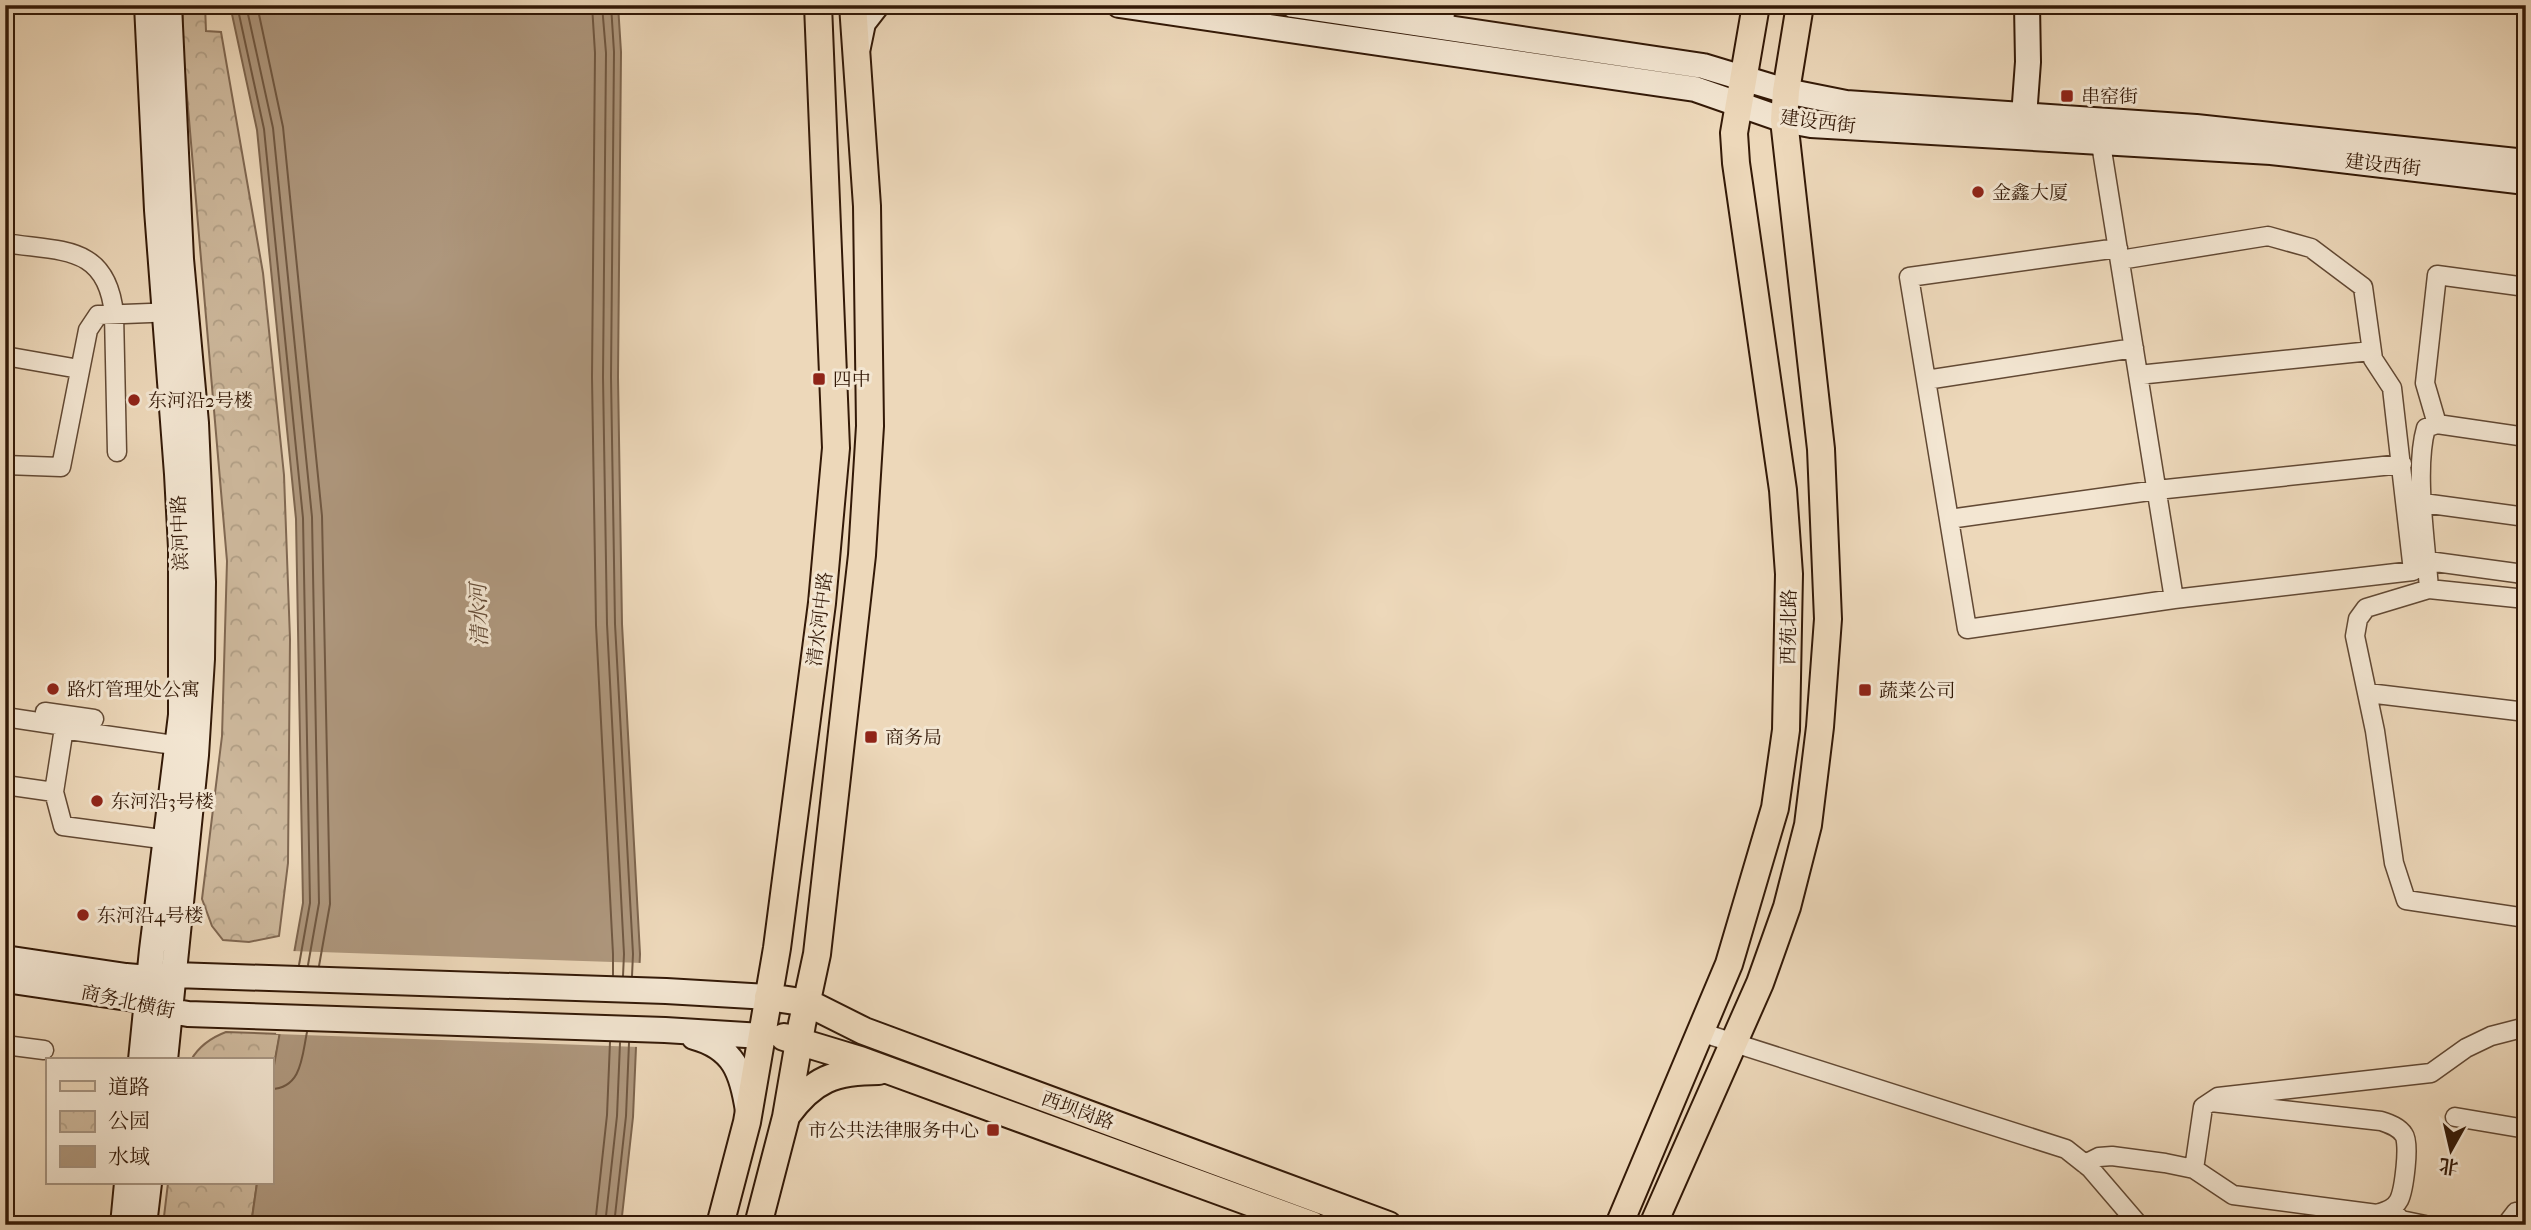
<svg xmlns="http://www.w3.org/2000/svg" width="2531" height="1230" font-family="'IM FELL French Canon','Noto Serif SC',serif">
  <defs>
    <pattern id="park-crowns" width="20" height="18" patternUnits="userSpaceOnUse" patternTransform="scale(1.75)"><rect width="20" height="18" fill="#cdb89c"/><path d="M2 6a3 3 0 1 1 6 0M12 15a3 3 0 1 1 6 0" fill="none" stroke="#b09e85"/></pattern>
  </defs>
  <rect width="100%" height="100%" fill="#edd8ba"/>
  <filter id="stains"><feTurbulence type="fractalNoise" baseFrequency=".00286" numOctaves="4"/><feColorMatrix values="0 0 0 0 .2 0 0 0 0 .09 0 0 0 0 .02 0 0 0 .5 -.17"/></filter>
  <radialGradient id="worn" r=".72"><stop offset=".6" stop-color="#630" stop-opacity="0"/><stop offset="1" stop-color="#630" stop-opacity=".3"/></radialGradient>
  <path fill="url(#park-crowns)" stroke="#806852" stroke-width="2" d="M183 5H205L206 31 221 32 263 273 284 475 290 639 288 863 279 936 249 942 223 940 212 926 202 899 222 736 227 561 182 38Z
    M226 1032 280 1034 271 1082V1060H191C199 1046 210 1038 226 1032Z
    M168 1183H257L251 1225H163Z"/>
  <path fill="#ae977d" stroke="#7d654e" stroke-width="2" d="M230 5H618L621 52 618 377 622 624 640 954 633 1117 621 1225H251L257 1183H271V1082L303 903 296 519 257 130Z"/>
  <path fill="#edd8ba" d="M291 951 643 963 639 1047 276 1034Z"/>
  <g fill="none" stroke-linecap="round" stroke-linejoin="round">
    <path stroke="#705842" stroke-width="2" d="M237 5 264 129 303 518 310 903 299 965
      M246 5 273 128 312 517 319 903 308 965
      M257 5 283 127 322 516 330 904 319 966
      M592 5 595 53 592 377 596 625 613 954V975
      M602 5 606 53 603 377 607 624 624 954 623 976
      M611 5 614 52 611 377 615 624 633 954 632 976
      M271 1089C302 1088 302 1056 307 1032
      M595 1225 607 1115 610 1042
      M605 1225 617 1116 620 1043
      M614 1225 626 1116 629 1043"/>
    <g stroke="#624934" stroke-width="21">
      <path id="street" d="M1443 28 1446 5
        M2102 131 2101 144 2174 599
        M5 243C61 252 107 244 114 314L117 452
        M2118 248 1909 277 1967 629 2174 599 2413 571 2392 388 2373 359 2363 287 2311 248 2268 236 2120 260
        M5 356 79 369
        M2138 375 2371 351
        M1926 380 2134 348
        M2437 424 2425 383 2437 275 2526 287
        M2526 437 2437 424 2426 428C2414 469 2426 544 2429 589L2366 608 2358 619 2355 636 2375 731 2394 863 2406 900 2526 918
        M5 465 61 467 88 330 98 315 176 312
        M2423 503 2526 517
        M1949 519 2157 490 2402 464
        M2428 561 2516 573 2526 576
        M2429 589 2526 599
        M2368 693 2526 712
        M45 712 94 719
        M5 717 58 725 69 730 188 747
        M64 728 54 792 63 826 176 841
        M5 785 54 792
        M1700 1032 2066 1149 2090 1168 2139 1225
        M5 1045 44 1050
        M2455 1117 2526 1129
        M2085 1164 2099 1157 2112 1156 2165 1163 2194 1169 2233 1195 2377 1214C2386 1211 2394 1209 2399 1200 2404 1190 2410 1143 2404 1135 2399 1127 2390 1124 2381 1121L2211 1102
        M2194 1169 2203 1107 2218 1097 2431 1073 2466 1048 2491 1036 2526 1027
        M2391 1209 2401 1220 2425 1225
        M2506 1225 2516 1212"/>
    </g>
    <g stroke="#331907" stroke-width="28">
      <path id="secondary" d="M1119 5 1695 89 1784 120 1811 125 2271 152 2526 182
        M1293 5 1703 66 1786 91 1846 103 2196 127 2526 162
        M858 47 863 23 877 5
        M2023 130 2028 62 2027 5
        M5 958 126 976 149 978 174 975 666 991 768 997
        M5 980 148 1001 171 1011 188 1014 665 1030 762 1036
        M694 1037C734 1048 742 1072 748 1111
        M141 1060 152 950 181 715V548L177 474 157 210 147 5
        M165 1060 196 755 202 659 203 582 196 423 181 259 169 5
        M123 1225 127 1183
        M144 1225 149 1183"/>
    </g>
    <g stroke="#331907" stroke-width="30">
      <path id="primary" d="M768 997 808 1003 864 1031 1388 1225
        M784 1037 860 1060 1312 1225
        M787 1115C813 1079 835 1071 879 1071
        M720 1225 747 1122 777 948 822 603 836 448 818 5
        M758 1225 786 1117 802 1024 817 954 862 555 870 426 867 206 853 5
        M1619 1225 1729 964 1775 808 1786 730 1789 574 1783 490 1736 163 1734 133 1756 5
        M1653 1225 1760 983 1787 907 1808 825 1820 727 1828 619 1821 449 1784 120 1786 91 1800 5"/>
    </g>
    <use href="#street" stroke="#f3e6d2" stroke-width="18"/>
    <use href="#secondary" stroke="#f3e6d2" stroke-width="24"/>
    <use href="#primary" stroke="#edd8ba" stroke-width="26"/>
  </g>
  <g fill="#8f2418" stroke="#f3e6d2" stroke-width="2.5">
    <rect x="2060" y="89" width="14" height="14" rx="3.5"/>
    <circle cx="1978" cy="192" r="7"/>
    <rect x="812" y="372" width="14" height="14" rx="3.5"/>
    <circle cx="134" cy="400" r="7"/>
    <circle cx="53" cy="689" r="7"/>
    <rect x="1858" y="683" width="14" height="14" rx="3.5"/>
    <rect x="864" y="730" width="14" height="14" rx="3.5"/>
    <circle cx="97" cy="801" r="7"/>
    <circle cx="83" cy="915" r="7"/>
    <rect x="986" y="1123" width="14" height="14" rx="3.5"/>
  </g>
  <g text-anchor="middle" stroke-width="6" stroke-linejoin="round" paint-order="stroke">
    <g font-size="19" fill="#331907" stroke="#f3e6d2" text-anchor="start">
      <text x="2081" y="103">串窑街</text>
      <text x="1992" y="199">金鑫大厦</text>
      <text x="833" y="386">四中</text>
      <text x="148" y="407">东河沿2号楼</text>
      <text x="67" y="696">路灯管理处公寓</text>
      <text x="1879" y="697">蔬菜公司</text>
      <text x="885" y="744">商务局</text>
      <text x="111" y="808">东河沿3号楼</text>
      <text x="97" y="922">东河沿4号楼</text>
      <text x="979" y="1137" text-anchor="end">市公共法律服务中心</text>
    </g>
    <g font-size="19" fill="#331907" stroke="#f3e6d2">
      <text transform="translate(1818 121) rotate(7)" y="7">建设西街</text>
      <text transform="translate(2383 164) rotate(6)" y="7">建设西街</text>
      <text transform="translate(179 533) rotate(-92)" y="7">滨河中路</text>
      <text transform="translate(819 619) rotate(-83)" y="7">清水河中路</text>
      <text transform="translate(1788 627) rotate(-89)" y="7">西苑北路</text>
      <text transform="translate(128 1001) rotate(12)" y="7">商务北横街</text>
      <text transform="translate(1078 1110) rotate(20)" y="7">西坝岗路</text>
    </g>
    <g font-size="21" font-style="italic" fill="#644b36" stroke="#f3e6d2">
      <text transform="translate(479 615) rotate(-92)" y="7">清水河</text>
    </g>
  </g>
  <rect width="2531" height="1230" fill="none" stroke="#edd8ba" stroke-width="28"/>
  <rect x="7" y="7" width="2517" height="1216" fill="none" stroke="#331907" stroke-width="3.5"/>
  <rect x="14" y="14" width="2503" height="1202" fill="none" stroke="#331907" stroke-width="2"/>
  <rect x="46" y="1058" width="228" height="126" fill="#f3e6d2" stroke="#a69481" stroke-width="2"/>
  <rect x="60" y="1081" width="35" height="10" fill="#edd8ba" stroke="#a69481" stroke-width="2"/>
  <text x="108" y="1094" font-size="21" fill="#331907">道路</text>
  <rect x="60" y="1111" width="35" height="21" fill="url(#park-crowns)" stroke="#a69481" stroke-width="2"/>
  <text x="108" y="1128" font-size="21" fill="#331907">公园</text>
  <rect x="60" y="1146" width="35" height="21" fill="#ae977d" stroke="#a69481" stroke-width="2"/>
  <text x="108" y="1164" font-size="21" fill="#331907">水域</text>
  <g transform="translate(2451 1150) rotate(188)" stroke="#f3e6d2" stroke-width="5" paint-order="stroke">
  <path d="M0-5L12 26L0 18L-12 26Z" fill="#331907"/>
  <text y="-10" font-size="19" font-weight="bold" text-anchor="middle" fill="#331907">北</text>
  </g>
  <rect width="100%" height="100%" filter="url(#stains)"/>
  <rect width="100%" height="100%" fill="url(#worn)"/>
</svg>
